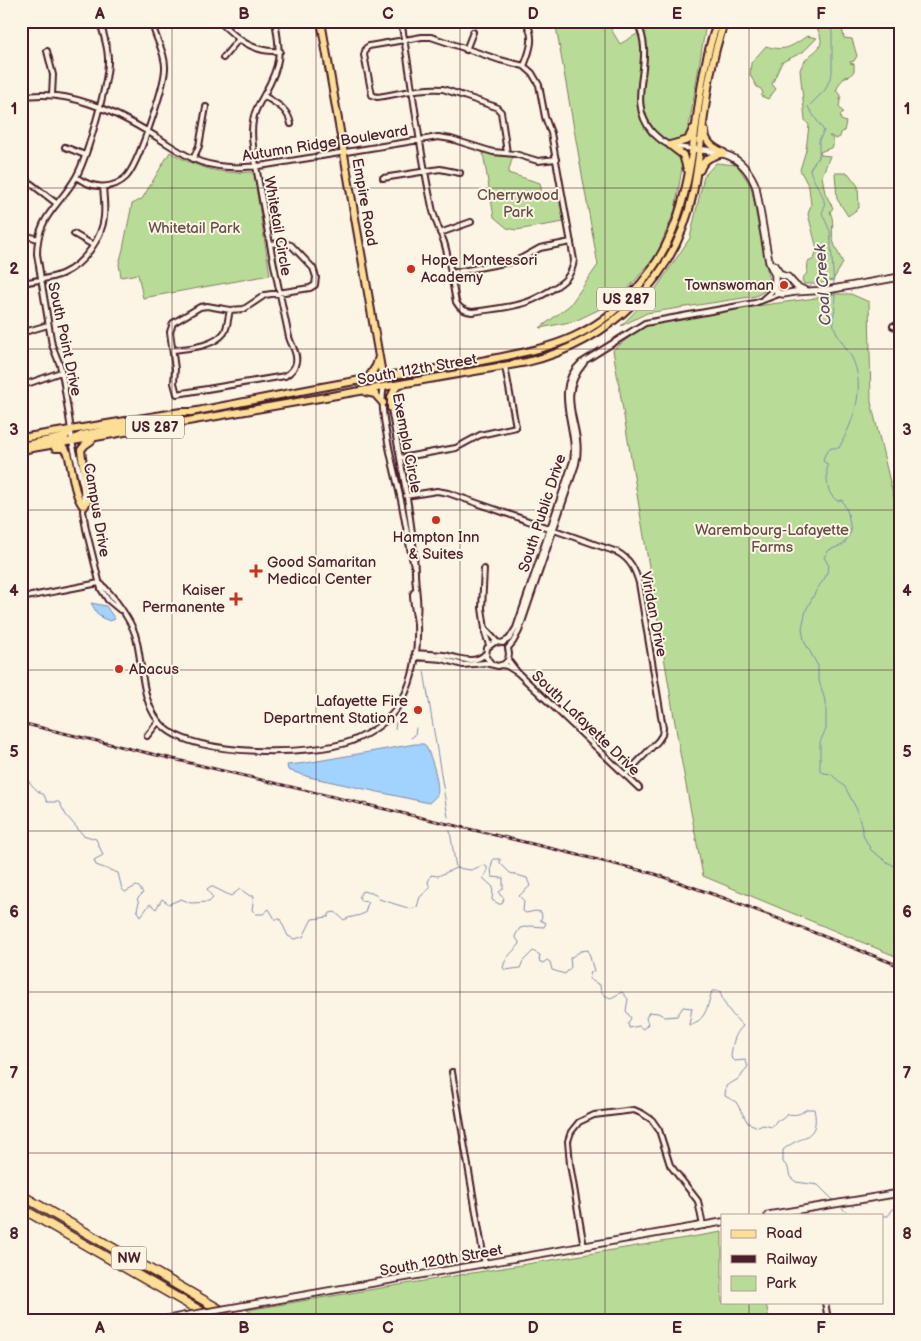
<svg xmlns="http://www.w3.org/2000/svg" width="921" height="1341" font-family="'Balsamiq Sans',sans-serif">
  <rect width="100%" height="100%" fill="#fcf5e5"/>
  <filter id="ink" filterUnits="userSpaceOnUse"><feTurbulence type="fractalNoise" baseFrequency=".02" numOctaves="2"/><feDisplacementMap in="SourceGraphic" scale="10" xChannelSelector="R" yChannelSelector="G"/><feConvolveMatrix kernelMatrix="1 2 1 2 8 2 1 2 1" color-interpolation-filters="sRGB"/></filter>
  <g filter="url(#ink)">
    <path fill="#b8dc97" stroke="#817e61" d="M555 21H606L620 44 637 34 651 21H703L706 24 675 210 657 254 619 300 575 321 540 328 570 305 598 265Z
      M813 21H841L837 26 839 29 842 28 844 38 852 39 857 56 854 61 850 62V63L854 64V71L850 76 845 77 839 84 836 91 841 95 839 107 843 112 840 116 841 120 846 122 844 131 841 133 840 137 836 139 831 136H829L833 139V147L820 152 821 155 830 156 822 176 825 193 833 208 830 212C835 221 831 231 833 240 835 248 840 256 843 263L833 280 818 284H804L802 279 807 273 808 262 814 259 817 249 808 214 811 205 809 187 800 170 806 150 809 125 805 120 800 70C808 46 834 55 813 21Z
      M807 36 817 38 803 52 782 62 772 84 776 89 768 99 761 96 763 93 761 89 757 87 750 75 751 63 766 46C785 52 791 47 807 36Z
      M170 152C195 167 221 175 251 172L254 174 270 275 143 298 138 274 121 277 119 264 123 249 132 204 142 199Z
      M483 153 513 156 508 173 540 183 542 193 559 191 564 222 516 230 507 228 494 217Z
      M716 163 737 165 751 186 765 263 770 280 766 290 756 296 647 313 621 326 653 293 690 238 704 176Z
      M835 173H848L858 186 859 208 848 216 837 199Z
      M831 294H851L869 302 871 402 900 524V958L703 876 680 753 613 350 637 331 649 325 749 307 831 296Z
      M722 1232V1302H766L769 1320H263L247 1310Z"/>
    <path fill="#a2d2fe" stroke="#7f8aaa" d="M91 603 106 606 115 619 110 621 102 618 101 615H98Z
      M415 744H424C430 750 441 787 437 795 436 797 431 801 429 803L309 777 288 770 287 765 306 763Z"/>
    <g fill="none" stroke-linecap="round" stroke-linejoin="round">
      <path stroke="#7f8aaa" stroke-width="1" d="M827 21 832 31V74L825 90 808 107 824 131 819 140V156L810 169C812 184 831 198 822 213L830 231 834 286
        M834 290C835 295 836 301 835 306 835 311 833 316 833 321 835 335 844 344 851 356 867 386 854 420 839 448H831L825 454 823 461 827 464C827 477 825 494 838 501L842 500 848 513 851 532 843 545 829 550 824 557 829 566 825 578 817 589 806 610 802 628 804 641 818 666V677L826 704V729L820 742V771L824 773 831 774 845 787 857 810 864 837 871 850 887 862 900 869
        M424 671 448 817
        M395 729 396 722
        M411 738 415 735 416 728
        M21 771C28 780 34 790 44 795L47 802H59L66 815 83 835 96 839 103 855 94 860 96 865 118 873 122 889 125 892 136 886 139 887 143 893 137 899 139 902 137 910 141 916 150 904 156 909 162 899 169 904 181 899 191 903 209 902 213 898 207 889 211 886 231 896 240 889 250 896H254L252 910 256 914H263L269 909 275 919H280L288 936 294 939 303 937 312 919 328 917 330 913 335 912 344 920C350 916 358 917 365 913L368 902 361 901 359 897 362 891 376 894 379 899 411 909 417 907 420 897 430 888 428 882 431 875 438 876 456 868 471 870 484 865 487 867V872L483 878 493 887 492 900 499 904H502L504 898 500 895 499 892 503 889V878L492 877 491 868 493 859H500V863L510 873 527 878 530 886 519 896 524 901 523 911 526 913 535 911 541 912 542 917 540 920 546 923 544 927 530 926 520 928 515 936 520 944C513 952 505 957 503 968L505 970 520 968 523 961 533 951 540 955 539 961 543 963 547 960 550 962 552 970 565 974 571 967 570 958 581 951 588 950 594 971 591 972 589 979 600 985C600 992 604 996 611 998L622 992 628 999 626 1011 631 1018 628 1023 629 1028 639 1026 643 1029 648 1024 646 1018 649 1012 658 1013 665 1017 677 1016 683 1007 692 1008 689 1025C707 1020 707 1006 712 991H720C723 1005 733 1016 743 1026 734 1034 732 1046 731 1057L735 1061 745 1060 748 1066 740 1078 726 1086 725 1096 736 1102 748 1123 758 1127 763 1125 772 1127 777 1120H781L788 1114C796 1115 800 1115 806 1109H814C821 1141 799 1135 783 1150V1162L788 1168 790 1177 796 1182 818 1185 835 1202
        M450 831 456 868
        M840 1206 849 1215
        M882 1216H888L893 1209 900 1208"/>
      <g stroke="#4a1f2b" stroke-width="8">
        <path id="street" d="M100 21C103 34 108 46 108 59 109 81 87 158 76 177 59 207 37 216 37 254L52 345 60 365 63 378 71 430 72 442 83 488 84 502 83 511 86 529 101 589 108 600 120 610
          M219 21C237 39 253 53 280 51
          M401 21C412 81 418 142 431 202 433 216 439 229 444 242 450 261 452 282 456 302 460 309 464 311 472 312 491 309 513 308 530 301 538 298 544 294 551 290 564 282 572 276 574 260L551 133 545 117 539 85 532 73 524 66 500 60 431 37H422L369 46 366 48 364 55 372 95 377 97C399 94 421 87 443 89L496 107 501 112 507 153
          M636 21C659 60 623 97 652 132 656 136 661 141 667 144 674 147 685 148 693 149
          M466 50 473 32
          M47 51 53 75 52 95
          M223 58 238 40
          M524 66C530 51 536 36 525 21
          M264 96C277 104 288 109 291 124
          M21 97C68 88 116 112 155 136 170 145 184 156 201 162 223 169 244 168 266 165L438 137 451 139 493 152 515 154 538 161 556 159
          M900 125V131
          M65 147 85 155
          M193 159 199 146 206 107
          M21 176 56 203
          M76 177C91 188 112 191 126 177 138 165 164 88 165 69 166 52 154 38 152 21
          M383 178 440 169 460 173
          M440 233 471 222
          M21 234 38 239
          M74 234 93 245
          M270 244 284 243 291 245 313 268 316 277 315 285 310 288 265 295 244 309 230 310 207 306 200 307 173 323 170 332 175 369 174 383 177 394 285 376C290 373 295 369 296 362 298 353 291 345 289 337 282 303 274 268 268 233 264 211 260 188 256 166 254 151 250 136 253 121 254 110 260 103 265 93 281 64 281 54 275 21
          M451 273 510 262 522 258 540 248 571 242
          M21 283C53 278 72 276 91 249 98 239 103 229 104 217 105 207 104 197 103 187
          M763 299 771 292 775 286
          M893 326 900 329
          M21 333 48 325
          M173 350C188 348 213 347 224 333 228 327 228 317 230 310
          M21 386 61 372
          M384 387C377 410 397 479 402 505 406 526 409 546 414 566
          M391 408C400 462 413 517 415 571 415 588 419 599 417 616
          M400 458 456 448 480 435 516 427 505 366
          M406 496 437 491 448 493 617 552C630 559 635 569 639 583L663 728 662 735 658 741 625 775
          M484 569 482 608 485 629
          M101 584C113 595 130 619 135 634 144 664 139 704 164 727 196 757 311 756 352 741 369 734 386 723 397 708 414 684 418 652 417 624 416 614 413 604 413 594L416 589
          M21 598 99 583
          M502 643 509 639 516 628 573 461C579 428 551 390 581 363L645 323 755 303 779 294
          M489 645 485 633V629L497 642
          M508 648 513 642 519 631 576 464C585 425 553 401 584 363
          M415 653C425 654 434 654 443 655 457 657 474 666 485 654
          M415 657 442 659 463 665 485 663 498 666 504 664 508 660 509 654 508 648
          M508 660 518 673
          M491 663 486 657 487 648 495 642 503 643
          M502 665 507 666 518 673 639 788
          M147 736 159 721
          M452 1072 485 1265
          M584 1247 570 1164 568 1141 571 1132 579 1122 594 1115 634 1110 643 1114 652 1120 659 1130 670 1165 698 1201 703 1226
          M825 1302 828 1320"/>
      </g>
      <g stroke="#4a1f2b" stroke-width="9">
        <path id="secondary" d="M695 149C725 152 744 156 756 187L769 262 775 275V288L778 293 783 294 795 292 827 290 900 277
          M774 265 781 275 788 277 796 286 806 291
          M768 1215 900 1193
          M242 1306 722 1222
          M163 1320 184 1316"/>
      </g>
      <g stroke="#4a1f2b" stroke-width="10">
        <path id="primary" d="M321 21 383 380
          M705 131C705 143 714 148 724 153
          M670 145 688 140 693 129
          M670 145 683 155 687 169
          M700 170C704 158 712 156 724 153
          M367 380 376 366 379 357
          M366 392 375 394 383 403
          M391 408V397L397 385
          M21 438 181 412H191C258 400 325 385 392 375 427 371 462 365 497 358 522 353 549 348 573 337 617 317 654 276 672 232 700 165 692 88 718 21
          M74 439 82 435 179 416
          M21 446 65 437 71 430
          M55 448H64L68 453C72 468 74 497 84 507L88 500 81 450 85 445 92 440
          M21 450 527 362C610 342 676 278 693 193 704 137 704 75 725 21"/>
      </g>
      <g stroke="#4a1f2b" stroke-width="11">
        <path id="highway" d="M21 1195 238 1320
          M21 1208 216 1320"/>
      </g>
      <use href="#street" stroke="#fcf5e5" stroke-width="4"/>
      <use href="#secondary" stroke="#fcf5e5" stroke-width="5.5"/>
      <use href="#primary" stroke="#fdde96" stroke-width="6"/>
      <use href="#highway" stroke="#fdde96" stroke-width="8"/>
      <g stroke="#4a1f2b" stroke-width="3">
        <path id="rail" d="M21 723 558 850 655 874 738 903 900 966"/>
      </g>
      <use href="#rail" stroke="#fcf5e5" stroke-width="1" stroke-dasharray="4" stroke-linecap="butt"/>
      <g stroke="#4a1f2b" stroke-width="9" stroke-linecap="butt">
        <path id="secondary-bridge" d="M184 1316 242 1306"/>
      </g>
      <use href="#secondary-bridge" stroke="#fcf5e5" stroke-width="5.5"/>
    </g>
  </g>
  <path fill="none" stroke="#4a1f2b" stroke-width="1" stroke-opacity="0.55" d="M172 21V1320M316 21V1320M460 21V1320M605 21V1320M749 21V1215M21 188H900M21 349H900M21 510H900M21 670H900M21 831H900M21 992H900M21 1153H900M749 1302V1320"/>
  <g fill="#c8321e" stroke="#fcf5e5" stroke-width="2">
    <circle cx="411" cy="269" r="5"/>
    <circle cx="784" cy="285" r="5"/>
    <circle cx="436" cy="520" r="5"/>
    <path d="M253.5 563.5h5v5h5v5h-5v5h-5v-5h-5v-5h5z"/>
    <path d="M233.5 591.5h5v5h5v5h-5v5h-5v-5h-5v-5h5z"/>
    <circle cx="119" cy="669" r="5"/>
    <circle cx="418" cy="710" r="5"/>
  </g>
  <g text-anchor="middle" stroke-width="4" stroke-linejoin="round" paint-order="stroke">
    <g fill="#fcf5e5" stroke="#7f5f63" stroke-width="1">
      <rect x="597" y="287.5" width="58" height="23" rx="4"/>
      <rect x="126" y="415.5" width="58" height="23" rx="4"/>
      <rect x="111.5" y="1246.5" width="35" height="23" rx="4"/>
    </g>
    <g font-size="14" font-weight="bold" fill="#4a1f2b">
      <text x="626" y="304">US 287</text>
      <text x="155" y="432">US 287</text>
      <text x="129" y="1263">NW</text>
    </g>
    <g font-size="15" fill="#4a1f2b" stroke="#fcf5e5">
      <text transform="translate(325 143) rotate(-9)" y="5">Autumn Ridge Boulevard</text>
      <text transform="translate(365 202) rotate(80)" y="5">Empire Road</text>
      <text transform="translate(278 226) rotate(80)" y="5">Whitetail Circle</text>
      <text transform="translate(65 339) rotate(78)" y="5">South Point Drive</text>
      <text transform="translate(417 369) rotate(-10)" y="5">South 112th Street</text>
      <text transform="translate(407 443) rotate(79)" y="5">Exempla Circle</text>
      <text transform="translate(97 510) rotate(80)" y="5">Campus Drive</text>
      <text transform="translate(542 513) rotate(-72)" y="5">South Public Drive</text>
      <text transform="translate(654 614) rotate(79)" y="5">Viridan Drive</text>
      <text transform="translate(586 723) rotate(44)" y="5">South Lafayette Drive</text>
      <text transform="translate(441 1260) rotate(-10)" y="5">South 120th Street</text>
    </g>
    <g font-size="15" fill="#664e46" stroke="#fcf5e5">
      <text x="518" y="200">Cherrywood<tspan x="518" dy="17">Park</tspan></text>
      <text x="194" y="233">Whitetail Park</text>
      <text x="772" y="535">Warembourg-Lafayette<tspan x="772" dy="17">Farms</tspan></text>
    </g>
    <g font-size="15" fill="#4a1f2b" stroke="#fcf5e5" text-anchor="start">
      <text x="421" y="265">Hope Montessori<tspan x="421" dy="17">Academy</tspan></text>
      <text x="774" y="290" text-anchor="end">Townswoman</text>
      <text x="436" y="542" text-anchor="middle">Hampton Inn<tspan x="436" dy="17">&amp; Suites</tspan></text>
      <text x="267" y="567">Good Samaritan<tspan x="267" dy="17">Medical Center</tspan></text>
      <text x="225" y="595" text-anchor="end">Kaiser<tspan x="225" dy="17">Permanente</tspan></text>
      <text x="129" y="674">Abacus</text>
      <text x="408" y="706" text-anchor="end">Lafayette Fire<tspan x="408" dy="17">Department Station 2</tspan></text>
    </g>
    <g font-size="16" font-style="italic" fill="#604c60" stroke="#fcf5e5">
      <text transform="translate(822 285) rotate(-94)" y="6">Coal Creek</text>
    </g>
  </g>
  <rect width="921" height="1341" fill="none" stroke="#fcf5e5" stroke-width="55"/>
  <rect x="721" y="1214" width="162" height="90" fill="#fcf5e5" stroke="#b59f9b"/>
  <rect x="731" y="1230" width="25" height="8" fill="#fdde96" stroke="#b59f9b"/>
  <text x="766" y="1238" font-size="15" fill="#4a1f2b">Road</text>
  <rect x="731" y="1255" width="25" height="8" fill="#4a1f2b" stroke="#b59f9b"/>
  <text x="766" y="1264" font-size="15" fill="#4a1f2b">Railway</text>
  <rect x="731" y="1276" width="25" height="15" fill="#b8dc97" stroke="#b59f9b"/>
  <text x="766" y="1288" font-size="15" fill="#4a1f2b">Park</text>
  <rect x="28" y="28" width="866" height="1286" fill="none" stroke="#4a1f2b" stroke-width="2"/>
  <g font-size="16" text-anchor="middle" font-weight="bold" fill="#4a1f2b">
    <text x="100" y="19">A</text>
    <text x="244" y="19">B</text>
    <text x="388" y="19">C</text>
    <text x="533" y="19">D</text>
    <text x="677" y="19">E</text>
    <text x="821" y="19">F</text>
    <text x="14" y="114">1</text>
    <text x="907" y="114">1</text>
    <text x="14" y="274">2</text>
    <text x="907" y="274">2</text>
    <text x="14" y="435">3</text>
    <text x="907" y="435">3</text>
    <text x="14" y="596">4</text>
    <text x="907" y="596">4</text>
    <text x="14" y="757">5</text>
    <text x="907" y="757">5</text>
    <text x="14" y="917">6</text>
    <text x="907" y="917">6</text>
    <text x="14" y="1078">7</text>
    <text x="907" y="1078">7</text>
    <text x="14" y="1239">8</text>
    <text x="907" y="1239">8</text>
    <text x="100" y="1333">A</text>
    <text x="244" y="1333">B</text>
    <text x="388" y="1333">C</text>
    <text x="533" y="1333">D</text>
    <text x="677" y="1333">E</text>
    <text x="821" y="1333">F</text>
  </g>
</svg>
